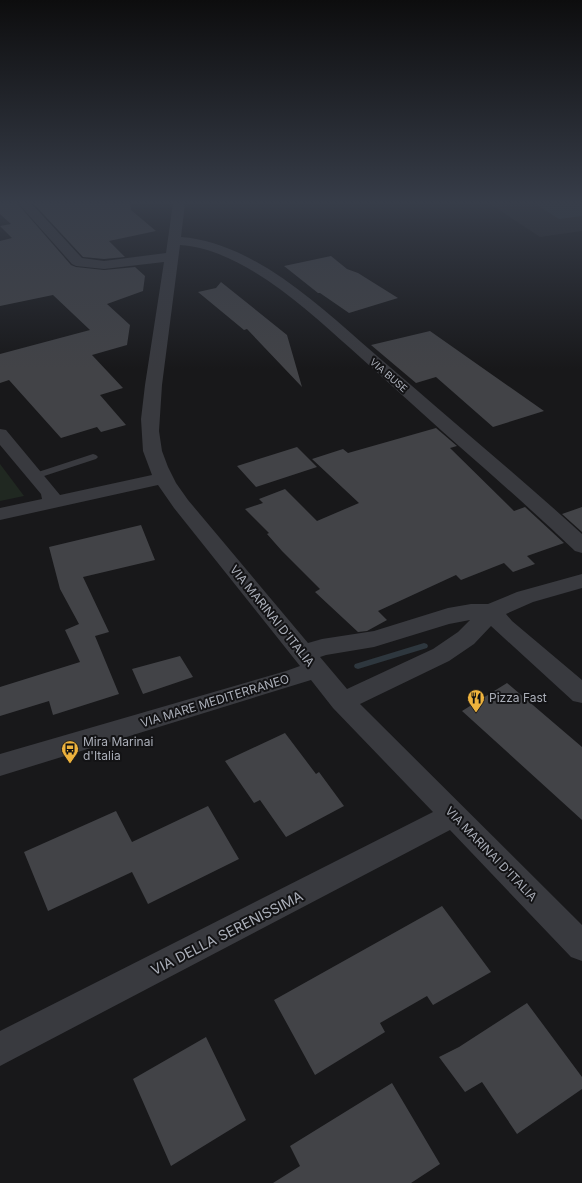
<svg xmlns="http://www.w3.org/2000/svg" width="582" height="1183" font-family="Inter,sans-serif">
  <rect width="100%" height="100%" fill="#18181a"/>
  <path fill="#242427" d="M489 203H582V231L540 237Z"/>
  <path fill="#202821" d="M0 464 24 496 0 501Z"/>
  <path fill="#2e373e" d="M534 203H582V216L559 219Z"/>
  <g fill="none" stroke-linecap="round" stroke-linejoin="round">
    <path fill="#2e373e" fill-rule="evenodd" d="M424 643 427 644 428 646 427 648 358 669 355 668 354 666 355 664Z"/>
  </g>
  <path fill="#424347" d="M0 203H17L71 265 76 267 104 270 135 267 145 276 143 291 107 304 130 325 127 345 92 355 123 388 100 395 126 425 101 432 97 427 61 438 9 380 0 383V354L90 330 53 295 0 306V241L12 238 0 226 11 224 0 214Z
    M33 203H130L131 210 156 231 109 241 125 257 104 259 83 257Z
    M331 256 347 269 358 273 398 298 349 313 320 293H318L284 266Z
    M221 282 287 335 302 387 247 329 244 330 198 292 216 288Z
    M430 331 544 411 493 427 436 377 416 383 371 345Z
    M436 428 457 446 450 448 514 511 525 507 564 543 527 556 535 564 513 572 504 563 461 580 456 575 378 611 387 620 367 631 358 632 315 592 320 589 282 551 267 534 269 533 245 509 263 503 259 499 285 489 317 521 359 503 312 459 343 449 348 453Z
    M297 447 317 467 256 487 237 466Z
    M582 507V532L562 514Z
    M141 525 155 560 83 577 109 632 95 636 119 694 53 715 49 701 0 716V687L80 662 65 630 79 624 60 589 49 547Z
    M180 656 193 677 143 694 132 669Z
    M507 683 582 747V820L462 711Z
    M285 733 316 774 319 772 344 806 286 837 260 800 254 803 225 761Z
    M208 806 239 859 148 904 132 872 48 911 24 852 116 811 132 842Z
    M442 906 491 972 433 1005 427 996 380 1023 385 1032 315 1075 274 1000Z
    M527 1003 582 1077V1089L517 1134 482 1082 465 1092 439 1057 459 1047Z
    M206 1037 246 1120 171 1166 133 1079Z
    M392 1083 440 1164 411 1183H273L300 1166 290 1146Z"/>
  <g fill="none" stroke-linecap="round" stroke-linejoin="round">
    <path fill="#393a3f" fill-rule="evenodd" d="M93 454 96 455 98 457 96 459 38 478H32L30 476 32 474Z"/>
    <path fill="#393a3f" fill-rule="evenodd" d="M18 203H31L82 258 104 261 166 253 173 203H185L181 237C249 242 312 299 361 342 385 363 410 384 434 405 484 448 534 490 582 534V553L575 551C525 503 473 459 422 413 398 391 374 370 350 348 306 309 242 249 180 245L162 385 159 431 162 451 168 467 176 483 188 500 308 643 322 639 374 631 448 608 471 604H488L517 592 582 574V588L533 602 506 614 512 621 582 680V703L573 701 491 626 474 644 449 661 360 704 582 925V961L571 957 450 830 0 1066V1031L433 812 333 708 311 680 0 776V754L286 671 300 666 174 508 158 485 0 520V508L42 499 41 494 0 445V429L6 430 60 495 152 475 143 451 141 419 145 385 164 262 104 269 76 266 72 264ZM470 620 458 632 433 649 347 689 320 657 326 655 374 647 449 624Z"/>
  </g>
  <linearGradient id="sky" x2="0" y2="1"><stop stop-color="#0d0d0e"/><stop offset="0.55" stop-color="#373d49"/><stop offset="1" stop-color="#373d49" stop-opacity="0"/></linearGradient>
  <rect width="582" height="369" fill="url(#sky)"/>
  <defs>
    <g id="restaurant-pin" transform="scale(0.9)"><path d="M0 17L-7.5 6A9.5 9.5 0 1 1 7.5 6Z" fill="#edb23d" stroke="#131315"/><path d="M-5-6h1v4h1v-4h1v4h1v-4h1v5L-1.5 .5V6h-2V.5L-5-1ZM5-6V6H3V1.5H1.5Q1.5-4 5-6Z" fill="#111"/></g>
    <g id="bus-pin" transform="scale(0.9)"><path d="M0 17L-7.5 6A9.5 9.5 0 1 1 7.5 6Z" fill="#edb23d" stroke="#131315"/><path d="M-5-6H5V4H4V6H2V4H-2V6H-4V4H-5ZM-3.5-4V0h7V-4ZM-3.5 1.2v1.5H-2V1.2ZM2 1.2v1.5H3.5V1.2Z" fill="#111"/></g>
  </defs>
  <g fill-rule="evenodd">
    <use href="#restaurant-pin" x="476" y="698"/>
    <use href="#bus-pin" x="70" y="749"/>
  </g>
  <g text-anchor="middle" stroke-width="4" stroke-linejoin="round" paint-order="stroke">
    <g font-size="10" fill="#abafb9" stroke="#131315">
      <text transform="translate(389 375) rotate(41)" y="4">VIA BUSE</text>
    </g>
    <g font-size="12" fill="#abafb9" stroke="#131315">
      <text transform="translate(272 616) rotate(51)" y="4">VIA MARINAI D'ITALIA</text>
      <text transform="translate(215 701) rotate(-17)" y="4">VIA MARE MEDITERRANEO</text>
      <text transform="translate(491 854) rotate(46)" y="4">VIA MARINAI D'ITALIA</text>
    </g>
    <g font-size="12" fill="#abafb9" stroke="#131315" text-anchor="start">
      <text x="489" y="702">Pizza Fast</text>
      <text x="83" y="746">Mira Marinai<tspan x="83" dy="14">d'Italia</tspan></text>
    </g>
    <g font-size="14" fill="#abafb9" stroke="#131315">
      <text transform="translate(227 933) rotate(-27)" y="5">VIA DELLA SERENISSIMA</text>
    </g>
  </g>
</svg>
